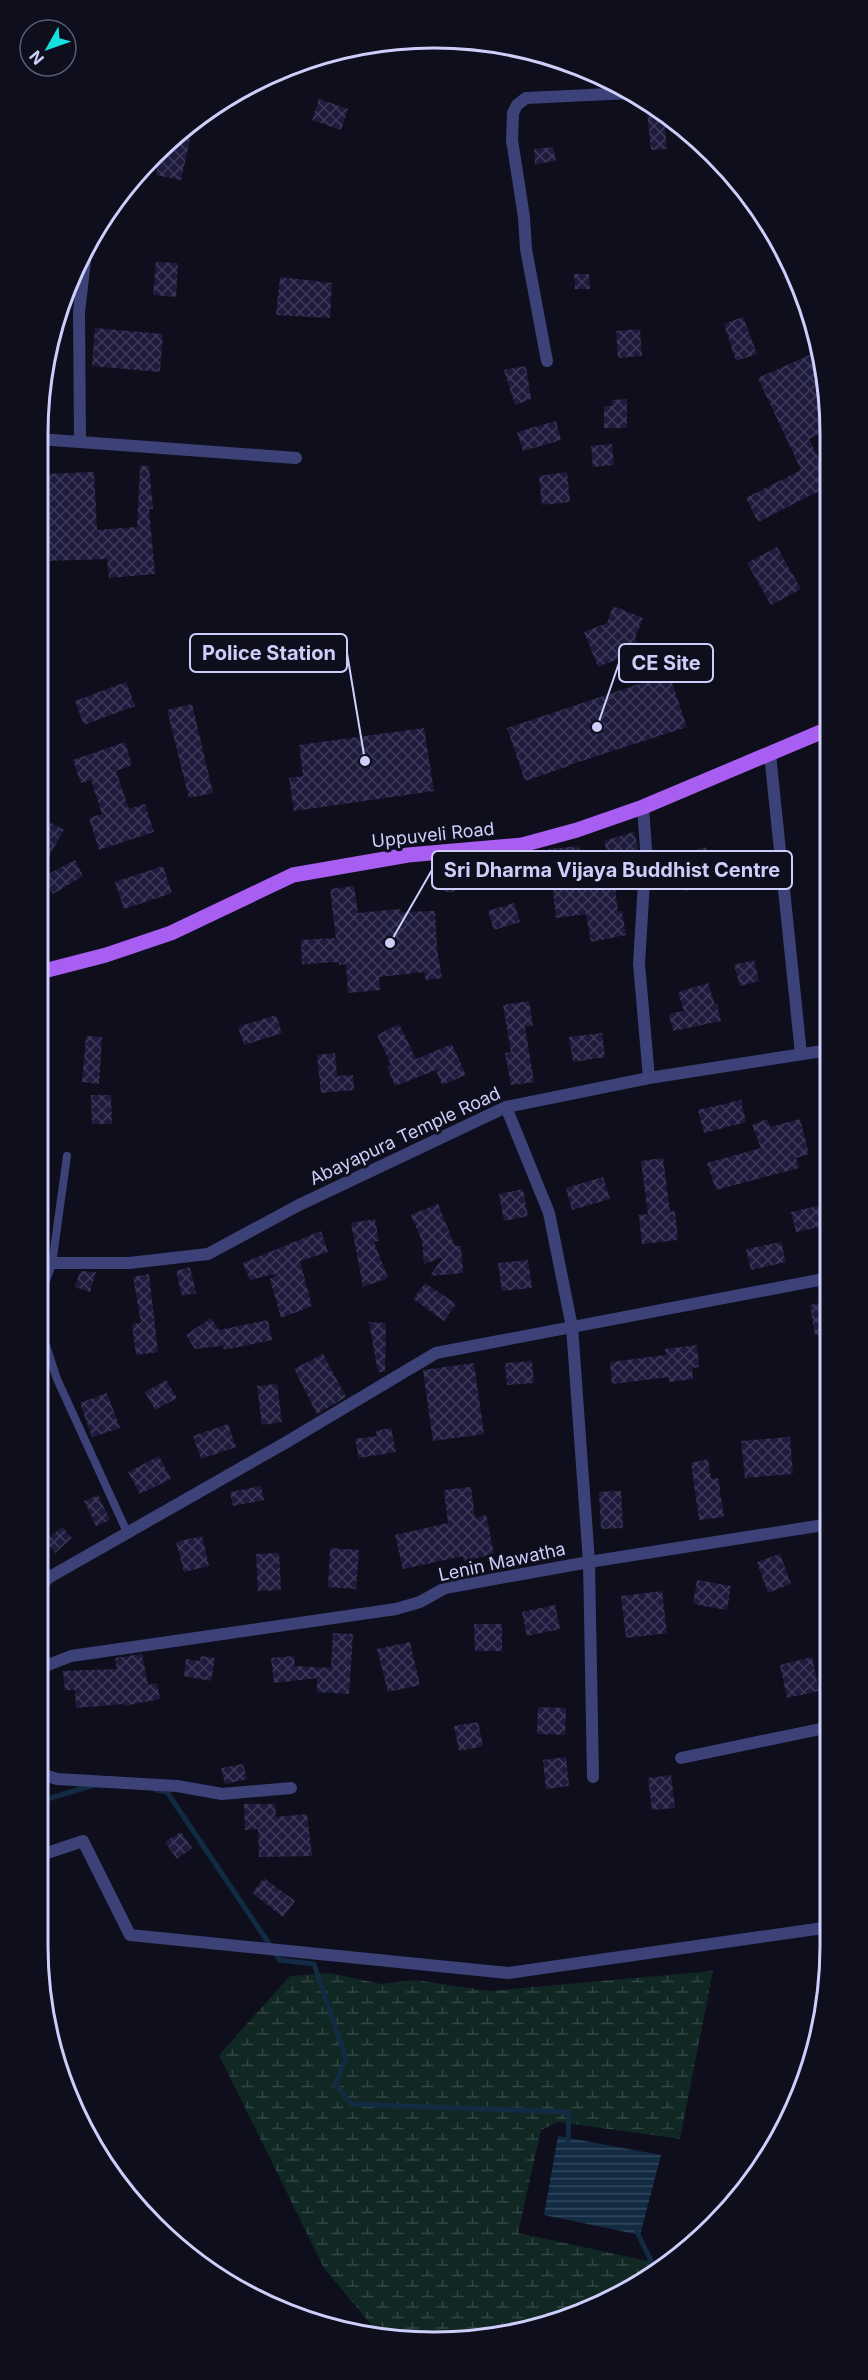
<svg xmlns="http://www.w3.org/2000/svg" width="868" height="2380" font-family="Inter,sans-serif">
  <defs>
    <pattern id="wetland-marsh" width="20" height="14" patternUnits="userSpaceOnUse" patternTransform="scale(1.5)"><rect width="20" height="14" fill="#112723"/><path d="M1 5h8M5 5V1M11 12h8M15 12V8" fill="none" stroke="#324544"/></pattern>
    <pattern id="water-rules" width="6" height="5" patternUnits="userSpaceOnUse" patternTransform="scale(1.5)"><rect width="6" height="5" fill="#122b42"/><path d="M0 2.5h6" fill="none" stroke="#33495e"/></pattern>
    <pattern id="building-cross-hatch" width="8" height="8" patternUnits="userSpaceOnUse" patternTransform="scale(1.5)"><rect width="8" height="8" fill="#1e1b3d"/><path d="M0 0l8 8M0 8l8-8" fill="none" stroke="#3e3b5a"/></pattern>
  </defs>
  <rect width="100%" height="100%" fill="#0e0e1d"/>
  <path fill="url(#wetland-marsh)" d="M713 1971 680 2139 559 2122 541 2130 518 2233 667 2265 655 2275 536 2329 505 2334 488 2331 482 2338 460 2342 383 2339 324 2268 219 2055 290 1976 330 1973 381 1984 415 1980 489 1991Z"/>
  <path fill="url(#water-rules)" d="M558 2136 661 2155 640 2235 544 2215Z"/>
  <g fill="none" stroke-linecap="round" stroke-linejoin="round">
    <path stroke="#122b42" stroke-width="5" d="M156 1790 167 1792 280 1960 314 1964 346 2059 335 2084 351 2104 569 2112 568 2144
      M44 1800 94 1785
      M637 2232 657 2273"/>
  </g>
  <path fill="url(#building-cross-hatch)" d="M319 99 348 109 341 130 312 120Z
    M646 102 677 127 665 128 667 149 651 150Z
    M176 133 191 135 181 180 156 175 160 150Z
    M553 147 556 161 535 164 534 149Z
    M156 262 178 263 176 297 153 295Z
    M574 274H589L590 289H575Z
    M280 277 332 283 330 318 276 315Z
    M743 317 757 354 736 361 724 324Z
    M95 328 163 334 160 372 92 366Z
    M640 329 642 356 618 358 616 331Z
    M818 351 827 382V430L809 439 827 476V487L758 522 746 498 801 470 758 378Z
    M526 366 531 399 515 405 504 370Z
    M627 399V428H604V406H612V400Z
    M556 421 561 440 523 451 517 432Z
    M612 444 614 465 593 467 591 446Z
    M140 466H149L153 509H149L155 574 109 578 107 559 45 561 41 474 94 472 97 530 137 527Z
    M567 472 570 502 542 505 539 476Z
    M777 547 801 589 771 605 747 563Z
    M613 606 643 618 635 638 640 650 598 667 584 632 607 623Z
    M669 674 687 727 569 765V766L525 781 507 728Z
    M126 682 135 706 84 725 75 701Z
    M192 704 213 793 189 798 167 710Z
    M424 728 434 791 294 811 289 778 303 776 299 745Z
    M125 742 132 765 116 771 129 809 145 804 154 832 99 850 89 818 102 814 91 780 81 783 73 760Z
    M48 821 64 830 40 871 39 835Z
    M634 832 638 846 637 864 612 871 604 841Z
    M579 846 583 883 614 879 618 912 622 911 626 935 591 942 586 914 556 918 548 849Z
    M706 847 716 882 685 891 675 857Z
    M75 860 83 876 53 894 43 877Z
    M435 878a14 14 0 1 1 28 0a14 14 0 1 1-28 0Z
    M163 866 172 893 124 909 115 882Z
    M354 886 358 913 400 909 401 912 435 911 437 949 442 978 426 980 424 972 379 977 380 990 348 993 346 964 339 965V962L302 964 301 940 336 938 330 889Z
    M514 903 520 922 494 930 488 911Z
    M754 960 759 981 740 986 734 965Z
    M708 983 715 1005 717 1004 721 1021 673 1031 669 1014 684 1011 678 992Z
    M529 1001 533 1026 525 1027 534 1082 511 1085 505 1053 511 1052 503 1005Z
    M276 1015 282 1033 244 1045 238 1027Z
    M399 1024 416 1059 452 1044 466 1075 442 1085 436 1070 395 1086 387 1066 391 1065 377 1035Z
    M602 1033 605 1057 573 1062 569 1037Z
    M86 1036 102 1037 99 1084 82 1082Z
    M335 1053 337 1076 353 1075 354 1090 321 1093 317 1055Z
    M91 1095H111L112 1124H92Z
    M741 1100 746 1122 704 1133 698 1110Z
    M767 1119 770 1127 800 1119 809 1154 796 1158 799 1168 716 1190 707 1163 761 1148 752 1125Z
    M663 1158 670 1212 675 1211 678 1240 642 1244 639 1215 648 1214 641 1161Z
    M603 1177 610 1199 572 1210 566 1188Z
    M523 1189 528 1216 504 1221 499 1194Z
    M438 1204 455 1246H461L463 1273 430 1276 443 1257 424 1264 422 1241 411 1215Z
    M826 1204 829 1225 796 1232 791 1212Z
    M375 1219 379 1241 374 1242 388 1278 363 1287 351 1223Z
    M321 1231 328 1252 300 1261 312 1306 281 1318 270 1279 279 1273 250 1280 243 1263Z
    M781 1242 786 1262 751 1270 746 1249Z
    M528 1260 532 1288 502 1291 498 1263Z
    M190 1267 196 1293 182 1296 176 1271Z
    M80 1271 96 1272 90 1292 75 1287Z
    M149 1274 158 1352 136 1355 132 1324 141 1323 133 1277Z
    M425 1283 456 1304 444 1321 413 1299Z
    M829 1301V1333L815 1335 810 1305Z
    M211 1318 219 1330 268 1320 272 1340 224 1350 223 1347 227 1345 195 1349 186 1335Z
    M369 1322 386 1323 385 1372H378Z
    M697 1345 699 1367 692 1368 693 1379 669 1382V1377L612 1384 610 1362 666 1355 665 1349Z
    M323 1354 346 1397 317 1414 294 1369Z
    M532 1361 534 1383 507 1385 505 1363Z
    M474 1363 484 1434 433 1441 423 1370Z
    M166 1380 177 1398 155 1410 145 1392Z
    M277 1384 282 1422 262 1425 257 1386Z
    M107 1393 120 1428 92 1437 80 1403Z
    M228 1424 236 1447 201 1459 193 1436Z
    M391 1428 396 1452 359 1458 355 1439 377 1436 376 1431Z
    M790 1437 793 1474 745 1478 741 1441Z
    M159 1456 171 1479 140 1494 128 1472Z
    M708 1459 711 1479 718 1478 724 1517 699 1520 691 1463Z
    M261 1486 264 1500 233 1506 230 1492Z
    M471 1487 475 1518 486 1515 494 1554 464 1561 463 1556 403 1569 395 1535 448 1523 444 1490Z
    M621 1491 623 1528 601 1529 599 1492Z
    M98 1495 110 1520 96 1526 84 1501Z
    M62 1527 72 1538 55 1553 45 1541Z
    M202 1536 209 1566 184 1572 176 1542Z
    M330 1548 359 1550 356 1589 328 1587Z
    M279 1553 281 1590 258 1591 256 1554Z
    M780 1554 791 1584 768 1593 757 1562Z
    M697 1580 731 1586 727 1610 693 1604Z
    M662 1591 667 1633 626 1638 621 1596Z
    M555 1605 560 1629 527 1636 522 1612Z
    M474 1624H502V1651H475Z
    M333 1633 353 1634 349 1694 317 1692V1678L274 1683 271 1658 294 1656 295 1666 331 1668Z
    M410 1642 420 1685 388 1692 377 1649Z
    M142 1654 148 1685 157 1683 160 1699 124 1706 123 1704 76 1708 75 1690H65L63 1671 117 1669 115 1658Z
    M201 1656 215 1658 211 1681 184 1676 186 1659 200 1661Z
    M812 1657 819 1691 787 1698 780 1665Z
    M538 1707 566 1708 565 1735 537 1734Z
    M478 1722 483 1746 459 1751 454 1726Z
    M566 1757 569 1786 546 1789 543 1760Z
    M243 1764 247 1779 225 1784 221 1768Z
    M671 1775 675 1808 652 1810 648 1778Z
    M244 1804H275L276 1817 307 1814 312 1856 259 1857 258 1829 245 1830Z
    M181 1832 192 1848 177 1859 165 1842Z
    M264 1878 295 1901 283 1917 252 1893Z"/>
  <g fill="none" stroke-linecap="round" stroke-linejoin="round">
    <path stroke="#3c4178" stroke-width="8" d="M42 1309V1292L52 1264 67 1156
      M42 1333 57 1379 127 1532"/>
    <path stroke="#3c4178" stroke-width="12" d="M87 244 79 312 80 442 296 458
      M547 361 526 249 524 217 512 140 513 113 517 105 526 98 631 93
      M38 439 80 442
      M770 754 801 1054
      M643 807 646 849 639 964 649 1078
      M506 1107 549 1213 572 1327 589 1562 593 1777
      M41 1263H129L208 1254 299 1205 506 1107 649 1078 829 1050
      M43 1584 48 1578 285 1443 436 1353 829 1278
      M43 1667 71 1656 396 1609 420 1602 445 1588 589 1562 830 1524
      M681 1758 830 1727
      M44 1775 57 1779 177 1786 222 1794 291 1788
      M44 1854 83 1841 130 1935 508 1973 830 1927"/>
    <path stroke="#a95ef2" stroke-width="15" d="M40 972 106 955 171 933 293 875 408 855 522 845 577 830 643 807 828 729"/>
  </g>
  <g text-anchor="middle" stroke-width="6" stroke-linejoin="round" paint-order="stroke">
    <g font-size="18" fill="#cecefb" stroke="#0e0e1d">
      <text transform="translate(433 835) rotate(-6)" y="6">Uppuveli Road</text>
      <text transform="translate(405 1136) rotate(-25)" y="6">Abayapura Temple Road</text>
      <text transform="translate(502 1562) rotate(-12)" y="6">Lenin Mawatha</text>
    </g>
  </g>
  <path d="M0 0H868V2380H0ZM434 48H434A386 386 0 0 1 820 434V1946A386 386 0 0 1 434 2332H434A386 386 0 0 1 48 1946V434A386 386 0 0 1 434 48Z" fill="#0e0e1d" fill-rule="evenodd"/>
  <path fill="none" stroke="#cecefb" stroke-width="3" d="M434 48H434A386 386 0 0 1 820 434V1946A386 386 0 0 1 434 2332H434A386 386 0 0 1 48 1946V434A386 386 0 0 1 434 48Z"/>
  <path fill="none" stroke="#cecefb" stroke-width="2" d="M365 761L347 653M597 727L619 663M390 943L432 870"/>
  <g fill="#cecefb" stroke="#0e0e1d" stroke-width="2">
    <circle cx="365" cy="761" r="6"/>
    <circle cx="597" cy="727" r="6"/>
    <circle cx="390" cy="943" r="6"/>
  </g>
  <g fill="#0e0e1d" stroke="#cecefb" stroke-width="2">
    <rect x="190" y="634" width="157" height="38" rx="6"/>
    <rect x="619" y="644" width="94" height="38" rx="6"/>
    <rect x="432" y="851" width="360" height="38" rx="6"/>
  </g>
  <g font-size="20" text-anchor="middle" font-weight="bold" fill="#cecefb">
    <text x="269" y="660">Police Station</text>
    <text x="666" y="670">CE Site</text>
    <text x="612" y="877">Sri Dharma Vijaya Buddhist Centre</text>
  </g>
  <g transform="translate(48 48) rotate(230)"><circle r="28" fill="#0e0e1d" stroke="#5b5b76" stroke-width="1.5"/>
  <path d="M0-4.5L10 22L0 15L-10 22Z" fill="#13e2df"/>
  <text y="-9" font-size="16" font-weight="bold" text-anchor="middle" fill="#cecefb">N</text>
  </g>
</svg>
